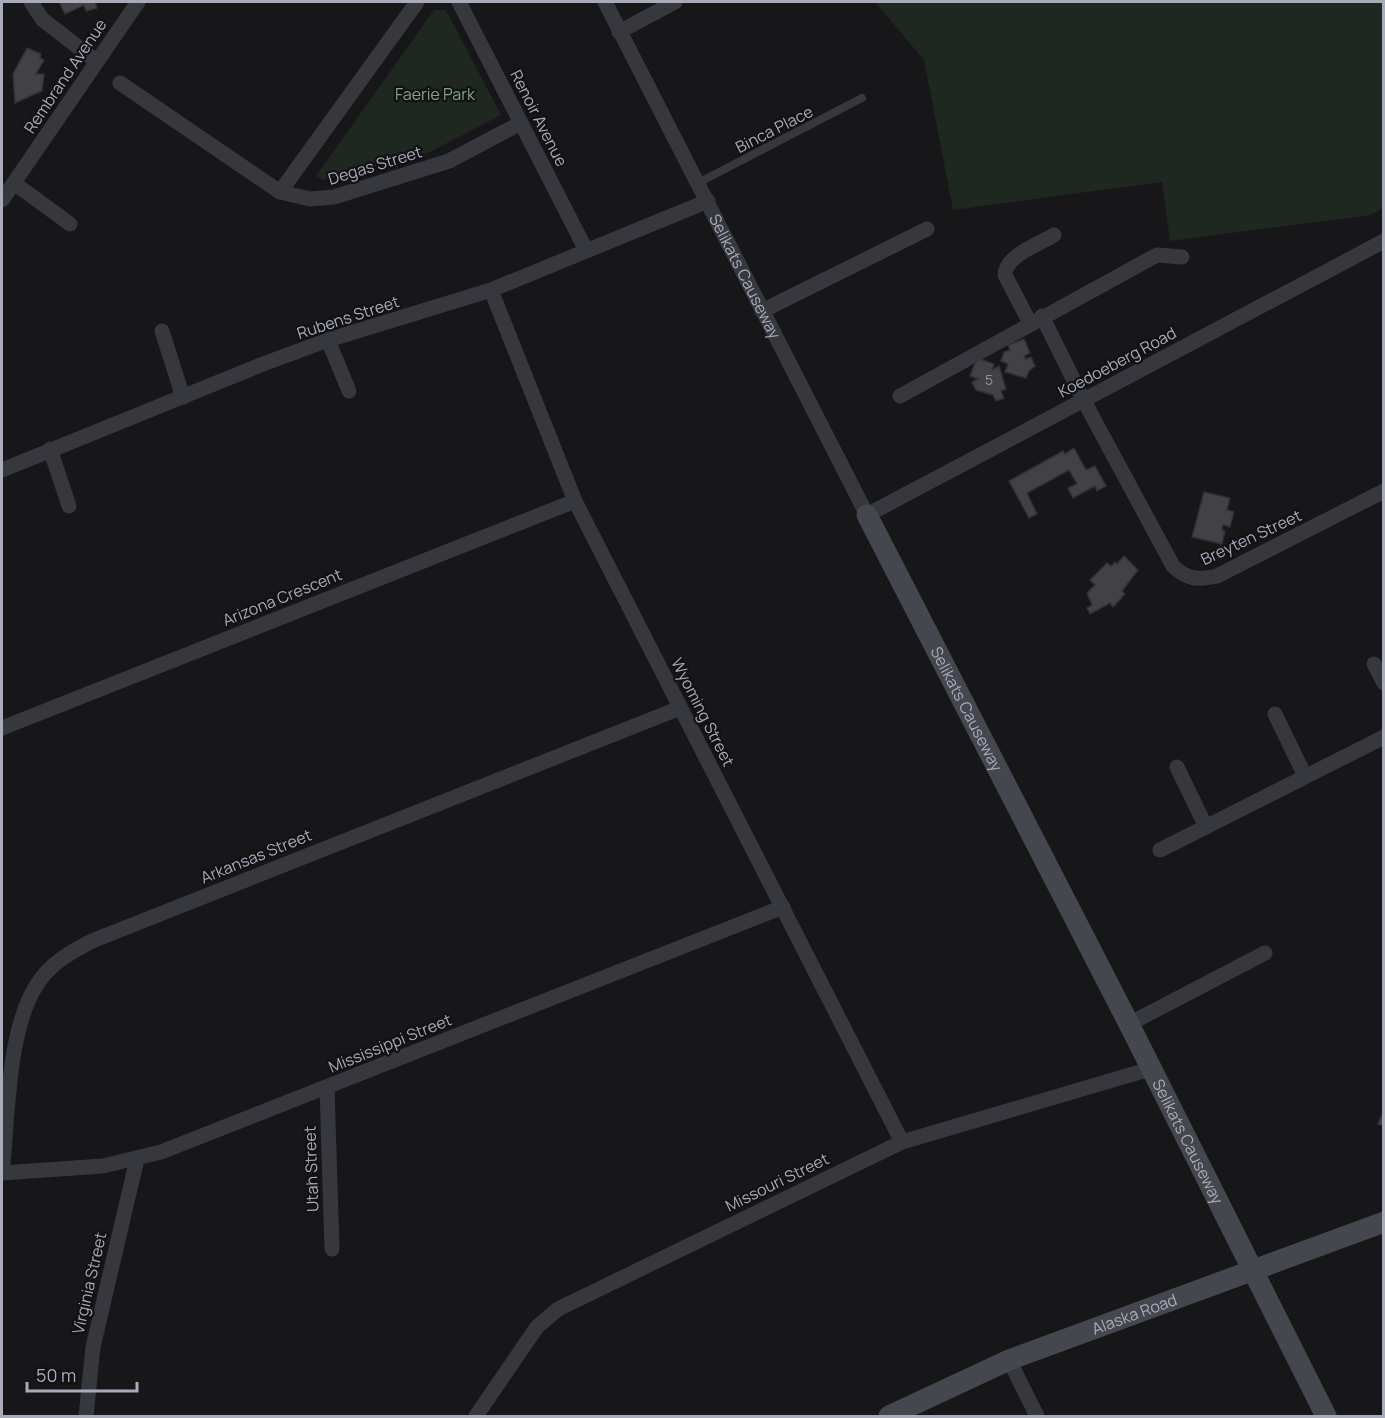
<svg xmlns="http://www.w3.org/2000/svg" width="1385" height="1418" font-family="Manrope,sans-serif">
  <rect width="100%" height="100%" fill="#171719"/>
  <path fill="#1e2720" d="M875 2H1383V208L1371 215 1170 241 1162 182 953 210 924 60Z
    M434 10H446L501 115 430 152 323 180 316 176Z"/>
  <path fill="#414146" stroke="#313035" stroke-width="1.5" d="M59 2H95L97 8 86 11 84 5 65 14Z
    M27 48 41 54 40 58 44 60 36 74H44L42 91 15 103 13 74Z
    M1024 339 1030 353 1024 356 1026 359 1031 357 1035 366 1029 371 1026 378 1005 372 1008 364 1001 361 1004 352 1010 350 1008 345Z
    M977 358 994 364 992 370 999 366 1006 389 1001 391 1004 398 996 401 993 395 976 390 972 382 978 379 970 376Z
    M1074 448 1086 470 1095 466 1106 486 1097 491 1095 486 1073 498 1068 488 1077 484 1069 470 1027 493 1037 514 1029 518 1009 481 1063 451 1065 454Z
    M1204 492 1230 498 1227 510 1234 512 1230 527 1223 525 1222 530 1225 531 1222 544 1192 537Z
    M1124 556 1138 570 1122 591 1125 594 1113 607 1110 603 1090 614 1087 608 1092 605 1087 593 1095 585 1090 580 1107 563 1111 566 1115 562 1117 564Z
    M1384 1110V1126L1378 1124Z"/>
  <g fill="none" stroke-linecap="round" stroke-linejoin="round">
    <path stroke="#37383e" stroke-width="8" d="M698 183 862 98"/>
    <g stroke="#37383e" stroke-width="15">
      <path d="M31 2 42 19 96 61"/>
      <path d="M459 2 586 250"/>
      <path id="s1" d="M605 2 867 515 1384 241"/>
      <path d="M619 32 675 2"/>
      <path d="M120 83 280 192 310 199 334 197 449 161 521 123"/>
      <path d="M14 183 70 224"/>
      <path d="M280 192 417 2"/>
      <path d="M2 200 138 2"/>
      <path d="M491 290 575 501 902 1142"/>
      <path d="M762 311 927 229"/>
      <path d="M1042 316 1084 401 1173 566C1187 580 1199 580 1217 576L1384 491"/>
      <path d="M1030 323 1005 275C1005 256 1039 244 1054 235"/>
      <path d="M162 331 183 397"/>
      <path d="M328 340 349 391"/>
      <path d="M900 396 1157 255 1182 257"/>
      <path d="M50 449 69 506"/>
      <path d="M2 470 263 364 328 340 491 290 708 201"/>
      <path d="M1374 664 1384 683"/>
      <path d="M1275 714 1305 776"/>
      <path d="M2 728 575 501"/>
      <path d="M1177 767 1206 827"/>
      <path d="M1160 850 1384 737"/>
      <path d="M1129 1024 1265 953"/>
      <path d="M327 1088 332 1249"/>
      <path d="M2 1173C8 1119 7 1028 38 983 51 963 71 952 92 941L680 708"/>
      <path d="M2 1173 103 1166 161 1152 783 907"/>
      <path d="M1009 1360 1037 1416"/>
      <path d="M86 1416 93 1347 137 1159"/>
      <path d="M476 1416 537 1327 558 1309 902 1142 1150 1069"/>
    </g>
    <g stroke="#45474e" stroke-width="21">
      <path id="s2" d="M867 515 1129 1024 1326 1416"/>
      <path id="s3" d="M889 1416 1009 1360 1384 1222"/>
    </g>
  </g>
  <g text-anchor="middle" stroke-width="4.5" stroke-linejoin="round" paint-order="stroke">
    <g font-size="14" fill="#8e919d">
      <text x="989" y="385">5</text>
    </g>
    <g font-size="16" fill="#a8acba" stroke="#121214">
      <text transform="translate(65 76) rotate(-56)" y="6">Rembrand Avenue</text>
      <text transform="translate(539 118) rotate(63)" y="6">Renoir Avenue</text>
      <text transform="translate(774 129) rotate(-27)" y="6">Binca Place</text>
      <text transform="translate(375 165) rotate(-17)" y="6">Degas Street</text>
      <text dy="6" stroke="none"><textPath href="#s1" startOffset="308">Selikats Causeway</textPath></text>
      <text transform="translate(348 317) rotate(-18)" y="6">Rubens Street</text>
      <text transform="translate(1117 362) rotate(-28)" y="6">Koedoeberg Road</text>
      <text transform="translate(1251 537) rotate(-25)" y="6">Breyten Street</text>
      <text transform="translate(282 597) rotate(-22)" y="6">Arizona Crescent</text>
      <text dy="6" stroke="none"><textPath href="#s2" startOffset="218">Selikats Causeway</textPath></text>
      <text transform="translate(703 712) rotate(63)" y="6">Wyoming Street</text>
      <text transform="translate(256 856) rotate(-22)" y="6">Arkansas Street</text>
      <text transform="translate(390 1043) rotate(-22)" y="6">Mississippi Street</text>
      <text dy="6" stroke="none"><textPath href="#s2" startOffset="704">Selikats Causeway</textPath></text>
      <text transform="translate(311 1169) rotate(-92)" y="6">Utah Street</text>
      <text transform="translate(777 1182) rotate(-26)" y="6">Missouri Street</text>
      <text transform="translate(89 1283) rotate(-77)" y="6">Virginia Street</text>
      <text dy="6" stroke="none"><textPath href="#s3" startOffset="266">Alaska Road</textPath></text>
    </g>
    <g font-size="16" fill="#7da681" stroke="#121214">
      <text x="435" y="100">Faerie Park</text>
    </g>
  </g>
  <rect width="1385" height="1418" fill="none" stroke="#a8acba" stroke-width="6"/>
  <path d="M27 1382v9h110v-9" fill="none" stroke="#a8acba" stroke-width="3"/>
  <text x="36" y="1382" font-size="18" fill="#a8acba" stroke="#121214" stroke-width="4.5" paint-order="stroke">50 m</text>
</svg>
